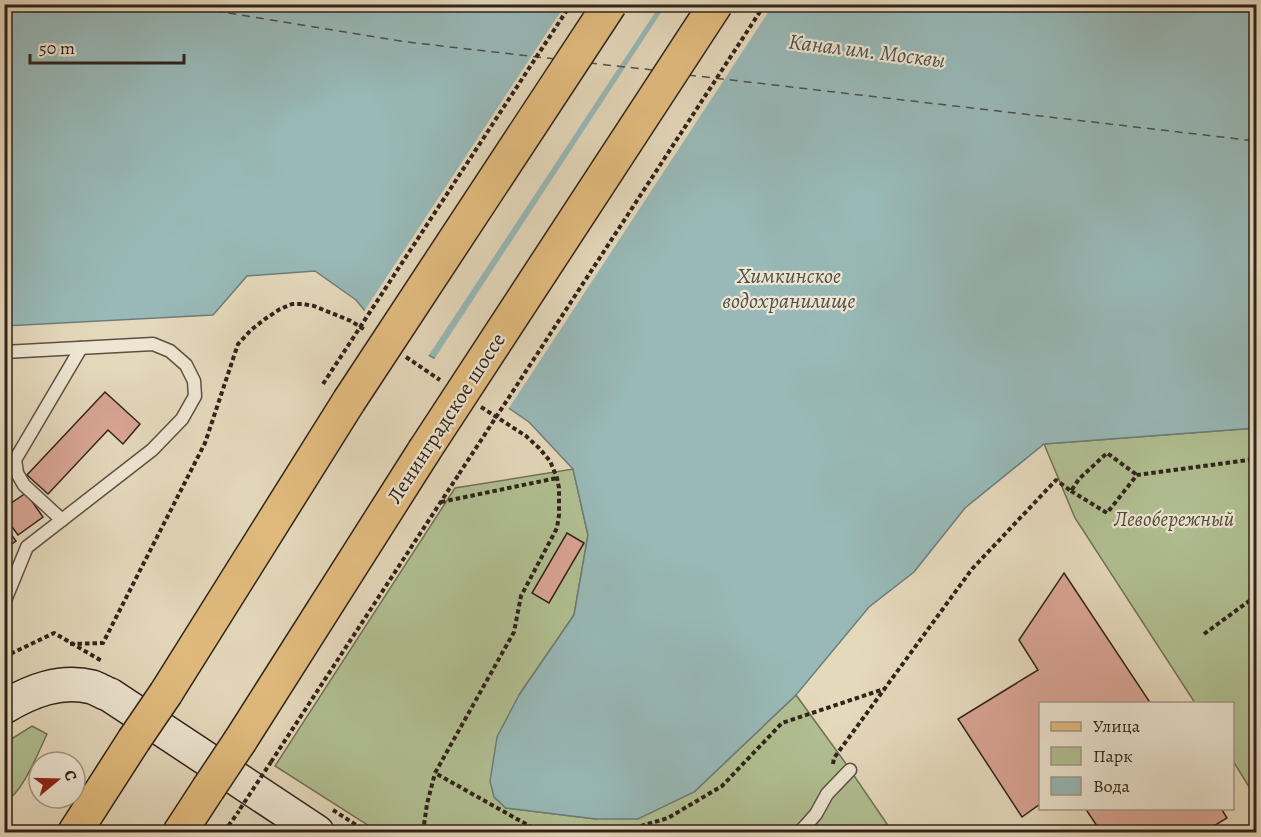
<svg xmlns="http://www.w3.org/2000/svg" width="1261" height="837" viewBox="0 0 1261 837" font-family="Alegreya,serif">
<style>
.green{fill:#b1c093;stroke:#707257;stroke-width:1.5}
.water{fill:#98b9b8;stroke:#6e7d79;stroke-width:1.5}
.pier{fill:#e5d9bc}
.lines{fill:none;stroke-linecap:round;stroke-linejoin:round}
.ferry{stroke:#4f504a;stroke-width:1.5;stroke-dasharray:8 6;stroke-linecap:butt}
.building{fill:#daa595;stroke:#30231b;stroke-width:1.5}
.lane-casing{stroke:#5d5043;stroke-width:15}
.secondary-casing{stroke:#30231b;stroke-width:36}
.primary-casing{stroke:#30231b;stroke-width:36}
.path{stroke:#30231b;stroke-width:4;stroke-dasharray:4.5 3;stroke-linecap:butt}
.lane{stroke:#eee6d3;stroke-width:12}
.secondary{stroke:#eee6d3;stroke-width:33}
.primary{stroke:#e2bc7e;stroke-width:33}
.primary-bridge-casing{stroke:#30231b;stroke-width:36;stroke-linecap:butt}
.path-bridge{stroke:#30231b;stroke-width:4;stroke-dasharray:4.5 3;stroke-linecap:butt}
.primary-bridge{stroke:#e2bc7e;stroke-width:33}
.labels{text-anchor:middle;stroke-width:4.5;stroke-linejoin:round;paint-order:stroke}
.street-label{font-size:21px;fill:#30231b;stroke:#eee6d3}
.park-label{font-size:21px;font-style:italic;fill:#504a39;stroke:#eee6d3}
.water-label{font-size:22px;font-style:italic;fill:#4f504a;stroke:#eee6d3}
</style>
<rect width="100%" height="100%" fill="#e5d9bc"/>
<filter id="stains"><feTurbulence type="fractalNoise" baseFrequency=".00333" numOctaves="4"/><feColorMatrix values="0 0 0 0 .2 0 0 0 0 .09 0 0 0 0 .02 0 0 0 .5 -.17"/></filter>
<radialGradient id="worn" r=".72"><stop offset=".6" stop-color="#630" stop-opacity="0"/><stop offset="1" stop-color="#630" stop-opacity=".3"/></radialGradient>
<g class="green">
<polygon points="1256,428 1256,798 1233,761 1232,704 1195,703 1075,518 1044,444"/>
<polygon points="573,469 588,535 574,615 519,695 494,797 506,808 596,819 694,792 796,695 844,761 887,824 878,832 377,832 371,827 275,766 455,488"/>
<path d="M32 726 47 734C38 753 23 792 5 802V743Z"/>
</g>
<polygon class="water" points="5,5 1256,5 1256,428 1044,444 965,508 914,572 869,607 796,695 694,792 638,819 596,819 506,808 494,797 490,781 497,737 519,695 574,615 588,535 573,469 529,422 443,363 379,328 356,300 315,271 247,276 213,315 5,326"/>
<g class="pier">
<polygon points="565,5 660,5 427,358 377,331 363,313"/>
<polygon points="666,5 773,5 507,411 433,361"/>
</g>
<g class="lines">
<g class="ferry">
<polyline points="173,4 407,42 555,59"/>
<polyline points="589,63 653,70"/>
<polyline points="688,75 1256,141"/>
</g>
</g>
<g class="building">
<polygon points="105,392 140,424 123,444 108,430 48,494 27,475"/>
<polygon points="26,493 43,517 18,535 4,516 4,508"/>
<polygon points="4,525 16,541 4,549"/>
<polygon points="567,533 584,543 549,603 532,593"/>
<polygon points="1064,573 1151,704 1040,704 1040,804 1022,817 958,719 1038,670 1019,640"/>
<polygon points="1085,808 1221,808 1227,818 1204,832 1101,832"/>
</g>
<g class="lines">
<g class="lane-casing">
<g id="lane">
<polyline points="4,352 153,344 170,351 186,365 194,381 195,396 182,419 152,450 27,547 4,603"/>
<polyline points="62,520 24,485 17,473 15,460 81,348"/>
<polyline points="800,832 816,814 827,794 850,770"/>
</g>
</g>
<g class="secondary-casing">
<path id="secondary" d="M4 707C31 691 61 679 92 687 98 689 104 693 110 695L317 832"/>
</g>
<g class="primary-casing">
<g id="primary">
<polyline points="166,693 349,401"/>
<polyline points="240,741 424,451"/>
<polyline points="75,832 134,740"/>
<polyline points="180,832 208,789"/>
</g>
</g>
<g class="path">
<polyline points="406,357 440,380"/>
<polyline points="481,407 526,436 539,448 550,461 557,478 559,488 559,515 557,528 521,596 514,632 435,773 533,828 634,828 668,818 722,786 782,723 884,689"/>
<polyline points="1071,491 1107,513 1137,475 1256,459"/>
<polyline points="441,502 557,478"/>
<polyline points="1204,634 1256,596"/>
<polyline points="70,644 103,643 205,443 238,344 251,330 265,319 280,309 292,304 303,304 314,306 351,321 365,330"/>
<polyline points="4,657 54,633 102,661"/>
<polyline points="271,762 459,474"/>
<polyline points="833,764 834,758 972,569 1056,480 1071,491 1079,479 1107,453 1137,475"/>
<polyline points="333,810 367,832"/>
<polyline points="224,832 239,811"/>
<polyline points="423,832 427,804 435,773"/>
</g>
<use href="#lane" class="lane"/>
<use href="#secondary" class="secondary"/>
<use href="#primary" class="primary"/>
<g class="primary-bridge-casing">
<g id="primary-bridge">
<polyline points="349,401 610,4"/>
<polyline points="424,451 716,4"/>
<polyline points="134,740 166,693"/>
<polyline points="208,789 240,741"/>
</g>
</g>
<g class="path-bridge">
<polyline points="323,384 571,4"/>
<polyline points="459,474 765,4"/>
<polyline points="240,809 271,762"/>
</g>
<use href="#primary-bridge" class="primary-bridge"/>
</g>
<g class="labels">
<g class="street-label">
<text transform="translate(446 418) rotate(-57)" y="7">Ленинградское шоссе</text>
</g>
<g class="park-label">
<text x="1174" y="526">Левобережный</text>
</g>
<g class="water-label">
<text transform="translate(867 50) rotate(7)" y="8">Канал им. Москвы</text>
<text x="789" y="283">Химкинское<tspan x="789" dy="25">водохранилище</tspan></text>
</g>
</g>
<rect width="1261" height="837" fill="none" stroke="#e5d9bc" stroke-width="24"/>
<rect x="6" y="6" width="1249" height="825" fill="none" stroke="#30231b" stroke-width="3"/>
<rect x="12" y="12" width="1237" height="813" fill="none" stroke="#30231b" stroke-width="1.5"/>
<rect x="1039" y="702" width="195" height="108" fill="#eee6d3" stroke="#a29889" stroke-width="1.5"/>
<rect x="1051" y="722" width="30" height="9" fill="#e2bc7e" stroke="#a29889" stroke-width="1.5"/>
<text x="1093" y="732" font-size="18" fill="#30231b">Улица</text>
<rect x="1051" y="747" width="30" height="18" fill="#b1c093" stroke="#a29889" stroke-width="1.5"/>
<text x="1093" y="762" font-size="18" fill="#30231b">Парк</text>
<rect x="1051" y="777" width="30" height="18" fill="#98b9b8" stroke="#a29889" stroke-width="1.5"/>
<text x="1093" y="792" font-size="18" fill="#30231b">Вода</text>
<g transform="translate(57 780) rotate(71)"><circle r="28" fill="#eee6d3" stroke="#a29889" stroke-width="1.5"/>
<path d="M0-4.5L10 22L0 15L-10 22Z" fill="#8f2418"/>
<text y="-9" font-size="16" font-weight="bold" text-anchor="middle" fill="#30231b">С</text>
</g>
<path d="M30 54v9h154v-9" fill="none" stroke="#30231b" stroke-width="3"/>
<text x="39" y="54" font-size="18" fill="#30231b" stroke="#eee6d3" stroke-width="4.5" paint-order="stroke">50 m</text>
<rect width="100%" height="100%" filter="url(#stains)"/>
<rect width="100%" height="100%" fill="url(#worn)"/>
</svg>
